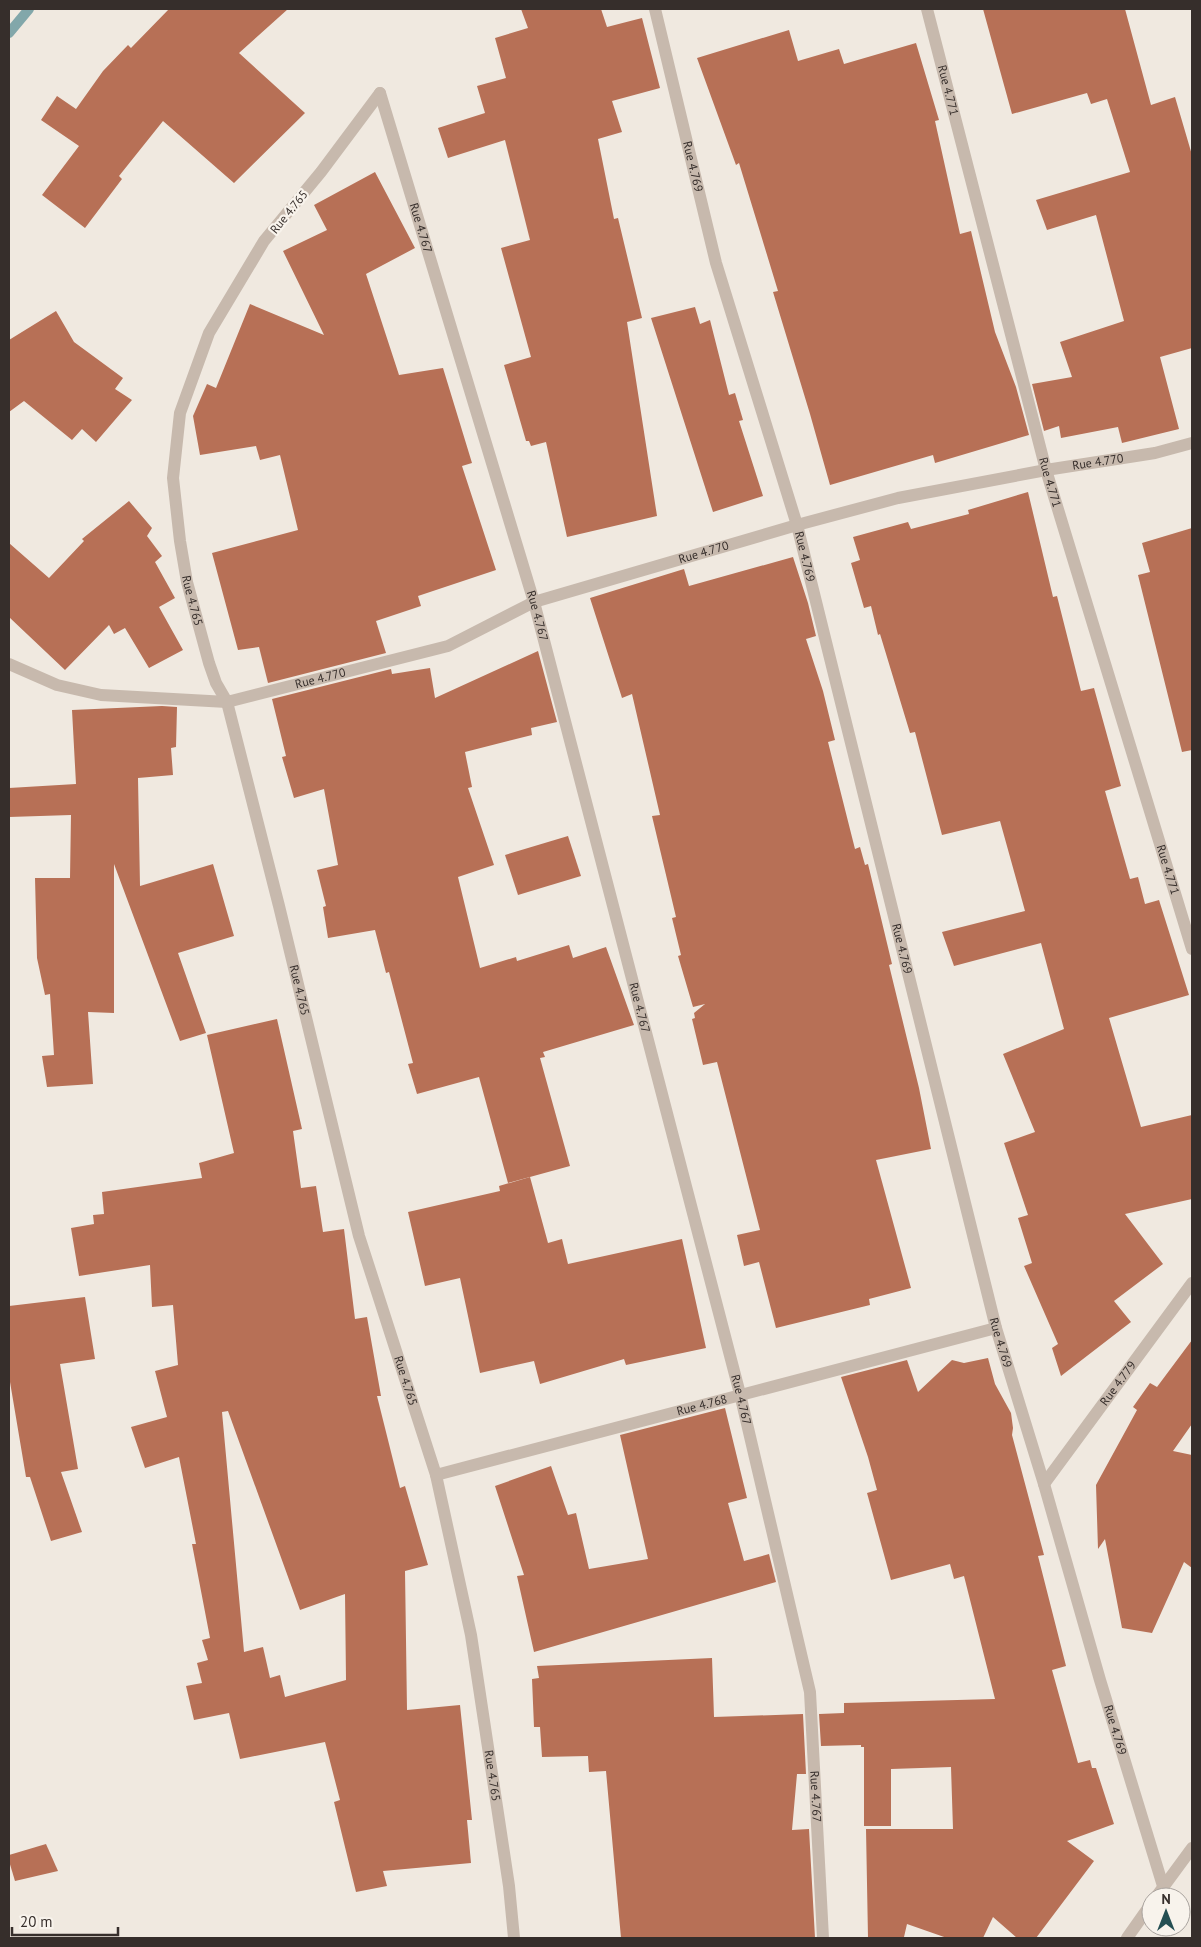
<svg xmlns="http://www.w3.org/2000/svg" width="1201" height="1947" viewBox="0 0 1201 1947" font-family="'PT Sans',sans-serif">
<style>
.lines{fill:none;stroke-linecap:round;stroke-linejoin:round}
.stream{stroke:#82a7aa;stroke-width:10}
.building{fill:#b77056;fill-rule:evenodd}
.minor{stroke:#c7b9ad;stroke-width:12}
.labels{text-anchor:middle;stroke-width:4.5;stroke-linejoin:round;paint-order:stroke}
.street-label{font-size:12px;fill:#362e2b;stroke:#f8f3ec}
</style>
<rect width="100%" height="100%" fill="#f0e9e0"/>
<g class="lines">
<polyline class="stream" points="9,33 29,9"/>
</g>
<g class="building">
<polygon points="169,9 288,9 239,53 305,113 234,183 163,121 119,176 122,179 85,228 42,195 79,146 41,120 57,96 76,109 103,71 128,45 131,48"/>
<polygon points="521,9 601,9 607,27 642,18 660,88 612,101 622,132 598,139 614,219 618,218 642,318 627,322 657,516 567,537 546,442 531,446 529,441 526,441 504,365 531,357 501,248 530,240 505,140 448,158 438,128 485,113 477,86 506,78 495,38 528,28"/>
<polygon points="983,9 1125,9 1151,105 1175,97 1192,155 1192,348 1160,357 1179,429 1122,443 1118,427 1061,438 1059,426 1044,431 1032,384 1072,377 1060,342 1124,321 1096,215 1047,230 1036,200 1130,172 1107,99 1091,104 1087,93 1012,114"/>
<polygon points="789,30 798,61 839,49 844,64 916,43 939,120 935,121 960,234 971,231 995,332 1016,387 1029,435 935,463 933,455 830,485 810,414 773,292 778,291 739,163 736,165 697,58"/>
<polygon points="375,172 415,248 366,274 399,375 443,368 472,463 462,466 496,570 418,596 421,606 376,621 386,653 268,683 259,647 238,650 212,553 298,530 280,455 260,460 256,446 200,455 193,416 207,384 216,388 250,304 324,335 283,251 327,230 314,205"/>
<polygon points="695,307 700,324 710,320 729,395 735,393 743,420 739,421 763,496 713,512 651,318"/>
<polygon points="56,311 74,342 123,378 115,389 132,400 96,442 82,429 72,440 24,401 9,412 9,340"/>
<polygon points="1028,492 1053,597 1057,596 1081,691 1094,688 1121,786 1105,791 1130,879 1138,877 1145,904 1159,900 1189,995 1109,1018 1141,1127 1192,1115 1192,1199 1125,1214 1163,1264 1114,1301 1131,1322 1061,1376 1052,1348 1058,1344 1024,1266 1032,1263 1018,1218 1028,1215 1004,1143 1035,1132 1003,1054 1064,1029 1041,943 954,966 942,932 1025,911 1000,821 942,835 915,732 910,733 880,634 878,635 871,606 864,608 851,563 860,560 853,537 908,522 911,529 969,514 968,510"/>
<polygon points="129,501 152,528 147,536 162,556 155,562 175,598 159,607 183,650 149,668 125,628 114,634 109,625 65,670 9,617 9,543 49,578 84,541 82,539"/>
<polygon points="1192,528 1192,750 1182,752 1138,575 1150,572 1142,543"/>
<polygon points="793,557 808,603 816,636 806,639 823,691 835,740 828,742 855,849 860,847 865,865 868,864 892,964 889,965 919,1088 931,1149 876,1160 911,1288 869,1299 870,1305 776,1328 759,1262 744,1266 737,1235 760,1230 717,1062 703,1065 692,1019 695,1018 694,1013 705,1004 693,1007 678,956 681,955 672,918 676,917 652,816 660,815 632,694 622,698 590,598 684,569 689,586"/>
<polygon points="538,651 557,722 531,728 532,735 465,752 472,787 468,788 494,865 458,877 480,968 516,957 517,961 569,945 573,958 606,947 634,1025 543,1052 545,1057 540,1058 570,1166 508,1183 479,1077 417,1094 408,1064 413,1063 389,972 386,973 375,930 328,938 323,907 326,906 317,870 338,865 324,789 294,798 282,757 286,756 272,699 391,669 392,674 430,668 435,698"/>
<polygon points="162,706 177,707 176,747 171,748 173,775 138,778 140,886 213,864 234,936 178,953 206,1033 180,1041 114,864 114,1013 88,1012 93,1084 47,1087 42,1056 54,1055 50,994 45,995 37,958 35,878 70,878 71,815 9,817 9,788 76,784 72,710"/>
<polygon points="568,836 581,876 518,895 505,855"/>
<path d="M277 1019 302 1129 293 1131 301 1188 316 1186 323 1232 344 1229 355 1319 367 1317 381 1396H377L400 1488 405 1486 428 1565 405 1571 407 1710 460 1705 472 1820H467L471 1863 383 1871 387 1886 356 1892 334 1802 340 1800 325 1742 240 1759 229 1713 194 1720 186 1686 202 1683 197 1663 208 1660 202 1640 210 1638 192 1544H196L179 1457 145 1468 131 1427 167 1417 155 1371 178 1365 173 1305 152 1307 150 1265 79 1276 71 1228 94 1224 93 1215 104 1214 102 1192 202 1178 199 1163 234 1153 207 1035ZM228 1411 300 1610 345 1594 346 1680 285 1697 280 1675 270 1678 263 1647 244 1652 222 1412Z"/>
<polygon points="530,1177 548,1243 562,1239 568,1264 682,1239 706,1348 626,1365 624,1359 540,1384 534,1361 480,1373 460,1278 425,1286 408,1212 500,1191 499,1186"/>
<polygon points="85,1297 95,1359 60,1364 78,1469 61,1472 82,1532 51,1541 30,1477 26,1477 9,1376 9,1306"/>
<polygon points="1192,1340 1192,1424 1173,1451 1192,1455 1192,1568 1184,1562 1152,1633 1122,1628 1105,1539 1098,1549 1096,1485 1137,1410 1133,1407 1150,1383 1157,1387"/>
<polygon points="988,1358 995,1384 1011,1413 1013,1428 1012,1435 1044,1555 1038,1556 1066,1666 1052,1670 1078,1763 1090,1760 1092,1768 1096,1768 1114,1824 1067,1841 1094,1861 1036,1938 1017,1938 993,1917 983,1938 947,1938 907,1924 904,1937 868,1938 866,1829 953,1829 951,1767 891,1769 891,1826 864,1826 864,1747 861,1747 861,1745 821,1746 819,1714 844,1713 844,1703 995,1699 964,1576 954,1579 950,1564 891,1580 867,1493 877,1490 868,1457 841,1377 907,1360 918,1392 952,1360 964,1363"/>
<polygon points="725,1408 747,1498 728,1503 744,1561 769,1554 776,1582 534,1652 517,1576 524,1575 495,1486 551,1466 568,1515 576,1513 589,1569 648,1559 620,1435"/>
<polygon points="712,1658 714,1717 803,1714 806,1774 797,1774 792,1830 809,1829 815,1938 621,1938 606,1771 589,1772 588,1756 542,1757 540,1727 534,1727 532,1679 539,1678 537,1666"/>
<polygon points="46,1844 58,1871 15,1881 9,1861 9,1855"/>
</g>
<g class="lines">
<g class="minor">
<path id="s1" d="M655 9 716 263 797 525 996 1328 1044 1484 1100 1680 1163 1886"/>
<path id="s2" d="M927 9 1046 470 1192 949"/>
<path id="s3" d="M380 93 321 172 264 241 209 333 180 413 173 478 180 541 187 582 209 663 216 683 227 702 279 906 359 1236 436 1475 471 1635 509 1886 514 1938"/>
<path id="s4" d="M380 93 534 602 740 1394 810 1692 823 1938"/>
<path id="s5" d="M9 664 57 685 101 695 227 702 448 646 534 602 797 525 898 498 1046 470 1155 453 1192 443"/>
<path id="s6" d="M436 1475 996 1328"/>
<path id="s7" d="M1044 1484 1192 1283"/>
<polyline points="1156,1897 1192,1848"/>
<polyline points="1127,1938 1151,1904"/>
</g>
</g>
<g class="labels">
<g class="street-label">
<text dy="4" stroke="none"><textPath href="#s2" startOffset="84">Rue 4.771</textPath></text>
<text dy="4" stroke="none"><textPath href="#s1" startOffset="162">Rue 4.769</textPath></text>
<text transform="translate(289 212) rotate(-51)" y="4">Rue 4.765</text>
<text dy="4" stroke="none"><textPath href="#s4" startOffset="141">Rue 4.767</textPath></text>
<text dy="4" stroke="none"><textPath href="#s5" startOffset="1130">Rue 4.770</textPath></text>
<text dy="4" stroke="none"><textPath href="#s2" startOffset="489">Rue 4.771</textPath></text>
<text dy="4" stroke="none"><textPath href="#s5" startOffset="725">Rue 4.770</textPath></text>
<text dy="4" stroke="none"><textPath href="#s1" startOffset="568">Rue 4.769</textPath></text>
<text dy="4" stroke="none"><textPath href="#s3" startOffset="570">Rue 4.765</textPath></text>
<text dy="4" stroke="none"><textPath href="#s4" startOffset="546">Rue 4.767</textPath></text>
<text dy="4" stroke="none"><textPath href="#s5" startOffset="320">Rue 4.770</textPath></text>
<text dy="4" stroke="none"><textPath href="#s2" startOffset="894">Rue 4.771</textPath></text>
<text dy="4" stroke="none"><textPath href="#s1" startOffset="972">Rue 4.769</textPath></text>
<text dy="4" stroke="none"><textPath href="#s3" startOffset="975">Rue 4.765</textPath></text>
<text dy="4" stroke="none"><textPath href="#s4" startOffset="951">Rue 4.767</textPath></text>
<text dy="4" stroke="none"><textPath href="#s1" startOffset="1378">Rue 4.769</textPath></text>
<text dy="4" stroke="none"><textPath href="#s3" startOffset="1380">Rue 4.765</textPath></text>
<text dy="4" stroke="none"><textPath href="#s7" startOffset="125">Rue 4.779</textPath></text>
<text dy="4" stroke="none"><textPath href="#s4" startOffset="1356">Rue 4.767</textPath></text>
<text dy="4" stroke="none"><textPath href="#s6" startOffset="275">Rue 4.768</textPath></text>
<text dy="4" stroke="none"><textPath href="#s1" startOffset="1782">Rue 4.769</textPath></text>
<text dy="4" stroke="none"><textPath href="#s3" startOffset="1785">Rue 4.765</textPath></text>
<text dy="4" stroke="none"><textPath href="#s4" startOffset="1761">Rue 4.767</textPath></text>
</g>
</g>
<rect width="1201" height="1947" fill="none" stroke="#362e2b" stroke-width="20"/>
<g transform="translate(1166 1912)"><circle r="24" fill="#f8f3ec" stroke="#aaa49f"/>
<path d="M0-4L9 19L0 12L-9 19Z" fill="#254f53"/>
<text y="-8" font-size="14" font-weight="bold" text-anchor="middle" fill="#362e2b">N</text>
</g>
<path d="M12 1927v8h106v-8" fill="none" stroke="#362e2b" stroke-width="2.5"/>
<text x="20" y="1927" font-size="15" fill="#362e2b" stroke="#f8f3ec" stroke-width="4" paint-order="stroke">20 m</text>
</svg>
